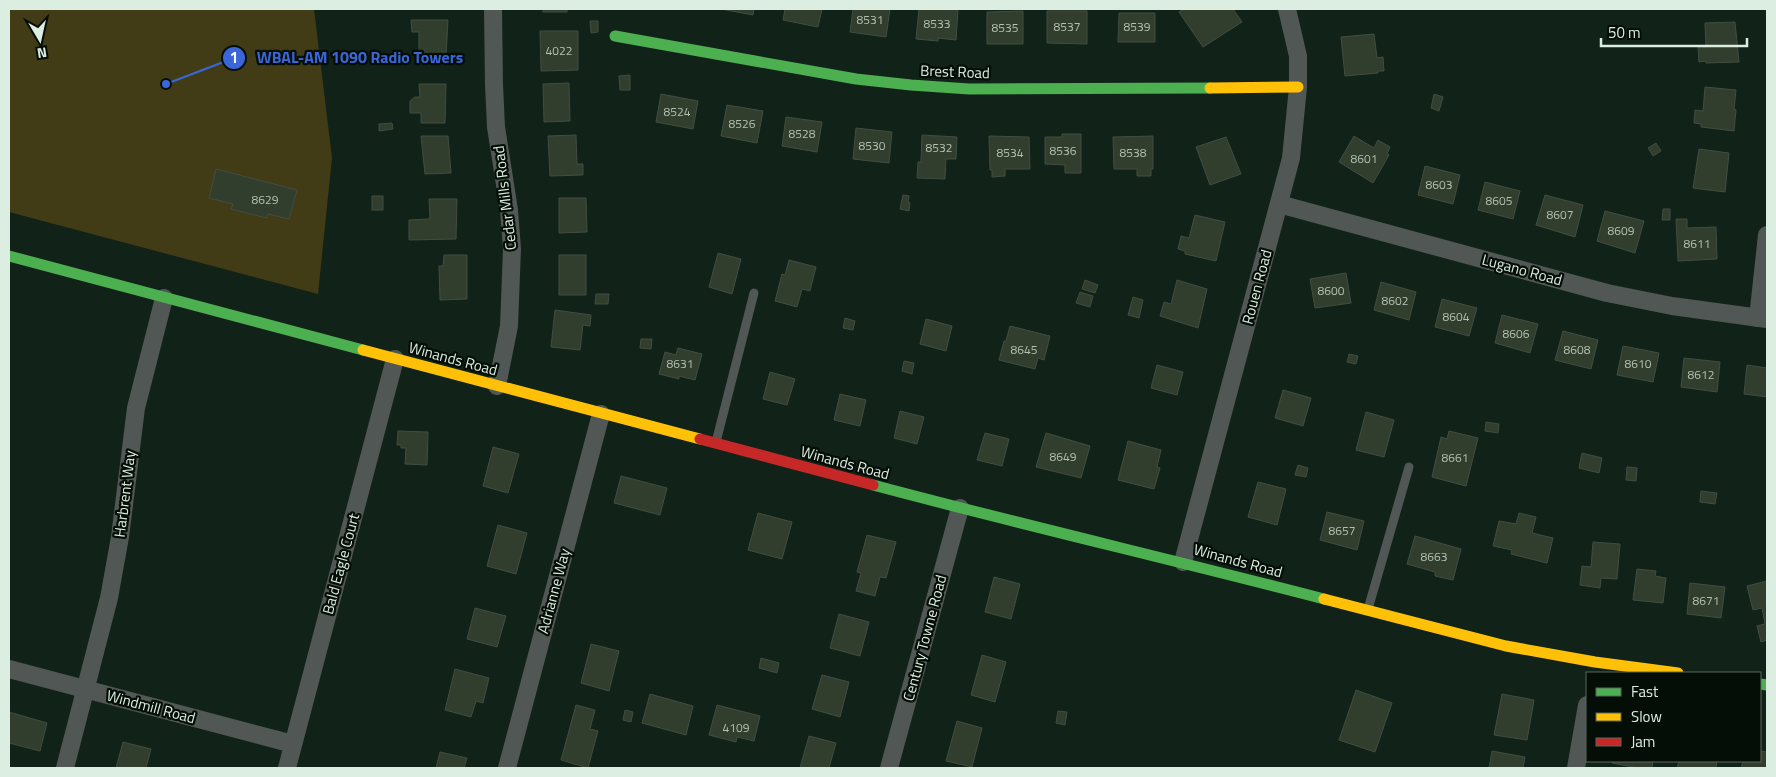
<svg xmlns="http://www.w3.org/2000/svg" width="1776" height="777" viewBox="0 0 1776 777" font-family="'Titillium Web',sans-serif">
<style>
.green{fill:#413c16}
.building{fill:#323e2d;stroke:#424d42}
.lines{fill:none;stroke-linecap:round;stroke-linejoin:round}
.lane{stroke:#505754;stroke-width:9}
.street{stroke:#505754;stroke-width:18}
.fast{stroke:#4caf50;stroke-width:11}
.slow{stroke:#ffc107;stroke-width:11}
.jam{stroke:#c62828;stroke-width:11}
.labels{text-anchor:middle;stroke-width:4.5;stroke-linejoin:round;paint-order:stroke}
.number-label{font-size:12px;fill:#b2c1b4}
.street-label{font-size:15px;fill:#dcede1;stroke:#040e07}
.leader{fill:none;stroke:#3a66d9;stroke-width:2}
.callout-dot{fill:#3a66d9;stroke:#040e07;stroke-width:2}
.mark-label{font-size:15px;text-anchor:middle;font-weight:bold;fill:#fff}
.callout-label{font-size:16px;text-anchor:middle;font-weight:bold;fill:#3a66d9;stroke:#040e07;stroke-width:4.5;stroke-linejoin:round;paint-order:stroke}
</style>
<rect width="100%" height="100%" fill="#112218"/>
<polygon class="green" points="9,9 314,9 332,158 318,294 9,212"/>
<g class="building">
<rect x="543" y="9" width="24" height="3"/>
<polygon points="721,9 754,9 753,15"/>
<polygon points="785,9 822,9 818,27 783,20"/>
<polygon points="853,9 890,9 886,37 850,32"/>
<polygon points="919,9 958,9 956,40 938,38 938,41 916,39"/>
<polygon points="1184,9 1233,9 1242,22 1203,47 1179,12"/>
<polygon points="1023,11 1023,44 987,44 987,12"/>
<polygon points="1047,11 1087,11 1087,44 1047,43"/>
<polygon points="1119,13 1155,13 1155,42 1118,42"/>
<polygon points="411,20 448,20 446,56 419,56 419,32 412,32"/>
<polygon points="590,21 598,21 598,32 591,33"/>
<polygon points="1735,22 1739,62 1706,63 1706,61 1699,62 1698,47 1706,47 1705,23"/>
<polygon points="540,31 578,31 578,70 541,71"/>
<polygon points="1374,34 1377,58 1383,57 1384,71 1378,71 1378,73 1345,76 1341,37"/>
<polygon points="630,75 630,90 620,90 619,76"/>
<polygon points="569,83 570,121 544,122 543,84"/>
<polygon points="419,84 446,84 445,123 421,123 421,113 410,113 410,101 415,97 420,97"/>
<polygon points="1705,87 1736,90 1734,109 1736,110 1734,131 1701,127 1701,124 1694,123 1695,110 1703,111"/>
<polygon points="661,94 698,101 693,129 656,122"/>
<polygon points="1434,94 1443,97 1439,111 1431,108"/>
<polygon points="727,105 763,111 757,143 721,136"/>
<polygon points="786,117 822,122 817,152 782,146"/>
<polygon points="392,123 393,129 379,131 379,124"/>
<polygon points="856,128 892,132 889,163 853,159"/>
<polygon points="1062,134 1081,134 1081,173 1065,173 1065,165 1045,164 1045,137 1062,137"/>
<polygon points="576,135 577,164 583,164 583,175 550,176 548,136"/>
<polygon points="922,135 957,137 956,159 946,159 945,179 917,178 918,162 921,162"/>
<polygon points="421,136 448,136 451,173 425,174"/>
<polygon points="989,136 1029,137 1030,169 1005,169 1005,176 992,177 992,170 990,170"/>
<polygon points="1153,136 1153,169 1151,169 1151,176 1137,176 1137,169 1114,169 1113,137"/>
<polygon points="1354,136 1374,148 1378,140 1390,147 1387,154 1389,155 1373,183 1339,162"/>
<polygon points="1226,137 1241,174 1210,185 1196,147"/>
<polygon points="1656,143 1661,151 1653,156 1648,148"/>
<polygon points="1699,149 1729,153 1725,192 1693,188"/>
<polygon points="1425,166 1460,175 1453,204 1418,195"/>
<polygon points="216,169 297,190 289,219 268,214 266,218 231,209 233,204 209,198"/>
<polygon points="1485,182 1520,191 1513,219 1478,210"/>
<polygon points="903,195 909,196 908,202 910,203 909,211 900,209"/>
<polygon points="1545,195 1583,205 1575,237 1536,225"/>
<rect x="372" y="196" width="11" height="14"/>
<polygon points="559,198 586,198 587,232 559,233"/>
<polygon points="429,199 457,199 456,239 409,240 409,220 430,219"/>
<polygon points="1663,209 1670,209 1670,220 1662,220"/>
<polygon points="1605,211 1644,221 1635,253 1597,241"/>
<polygon points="1195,215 1225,222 1216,261 1185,254 1185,251 1178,249 1181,236 1189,238"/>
<polygon points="1676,219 1687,219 1687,228 1716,227 1717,259 1678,261"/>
<polygon points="718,253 741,259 732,294 709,287"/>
<polygon points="444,255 467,255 467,299 440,300 439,266 443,266"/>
<rect x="559" y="255" width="27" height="40"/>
<polygon points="789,260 816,267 810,291 802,289 797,307 775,301 782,274 785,275"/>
<polygon points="1346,273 1351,303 1315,308 1310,279"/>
<polygon points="1085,280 1098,285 1095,293 1082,289"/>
<polygon points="1177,280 1207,289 1198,328 1160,316 1164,302 1171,304"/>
<polygon points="1381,282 1416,292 1409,320 1374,310"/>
<polygon points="1080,292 1093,296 1090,307 1076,303"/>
<polygon points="596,294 609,294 608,304 595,304"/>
<polygon points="1133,297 1143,300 1139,318 1128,315"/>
<polygon points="1442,299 1477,308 1469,336 1435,327"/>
<polygon points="555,310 591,315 590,326 583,325 580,350 551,347"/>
<polygon points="1502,315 1538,324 1530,353 1495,343"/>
<polygon points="845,318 855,321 853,330 843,328"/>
<polygon points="926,319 952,326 946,351 920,344"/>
<polygon points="1010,326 1050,336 1044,360 1038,358 1035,369 999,360 1004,341 1006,341"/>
<polygon points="1563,331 1598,340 1591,369 1555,360"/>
<polygon points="641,339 652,339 651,349 640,348"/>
<polygon points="1623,346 1659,353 1653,382 1617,375"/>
<polygon points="678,348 702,354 695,380 679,376 679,379 659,374 665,352 676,355"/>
<polygon points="1349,354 1358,356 1356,364 1347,362"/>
<polygon points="1684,358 1720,362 1717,392 1681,387"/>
<polygon points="904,361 914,363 912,374 902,371"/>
<polygon points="1157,365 1183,372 1177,395 1151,388"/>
<polygon points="1747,365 1767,368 1767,397 1744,394"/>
<polygon points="770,372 795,379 787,405 763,399"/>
<polygon points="1283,390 1311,398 1303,426 1275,418"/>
<polygon points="840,394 866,400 860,426 834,420"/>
<polygon points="900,411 924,417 917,444 894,438"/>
<polygon points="1366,412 1394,420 1384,457 1356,450"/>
<polygon points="1486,422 1499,424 1498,433 1485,431"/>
<polygon points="398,431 428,432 427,465 405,464 406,448 401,448 401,445 397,445"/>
<polygon points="1449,431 1478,438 1466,486 1432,477 1441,437 1447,439"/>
<polygon points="985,433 1009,439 1002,466 977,460"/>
<polygon points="1046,433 1090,446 1081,478 1036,467"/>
<polygon points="1128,441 1161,450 1157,467 1160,468 1154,489 1118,480"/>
<polygon points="493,447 519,454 508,493 483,486"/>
<polygon points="1582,453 1602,458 1599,473 1579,468"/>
<polygon points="1298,465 1308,468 1306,477 1295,475"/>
<polygon points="1627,467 1637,468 1636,481 1626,480"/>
<polygon points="621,476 667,488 660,515 614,503"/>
<polygon points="1258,482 1286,489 1277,525 1248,517"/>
<polygon points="1701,491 1717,493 1715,504 1700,502"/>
<polygon points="1327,512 1364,521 1357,550 1320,540"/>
<polygon points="758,513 792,522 782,559 748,550"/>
<polygon points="1519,513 1536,517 1532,533 1553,538 1547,563 1511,554 1512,550 1493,546 1499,521 1516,524"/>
<polygon points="498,525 527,533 516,574 487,566"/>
<polygon points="867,535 896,542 886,578 880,577 875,596 856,591 861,573 857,572"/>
<polygon points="1415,536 1461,549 1453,580 1435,576 1435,572 1407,564"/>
<polygon points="1593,542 1620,544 1617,579 1601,578 1600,588 1580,585 1582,566 1591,567"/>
<polygon points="1637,569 1656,571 1655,576 1666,578 1663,603 1633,600"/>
<polygon points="994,577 1020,584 1011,619 985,612"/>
<polygon points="1767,581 1767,640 1761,642 1757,626 1765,624 1762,608 1753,610 1747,586"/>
<polygon points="1690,583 1725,587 1721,618 1687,614"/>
<polygon points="475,608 506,616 497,647 467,639"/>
<polygon points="839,614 869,622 860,656 830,648"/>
<polygon points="591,644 619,651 609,691 581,683"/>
<polygon points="982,655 1006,662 995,702 971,695"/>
<polygon points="761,658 779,663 777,673 759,668"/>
<polygon points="455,669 489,678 483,703 476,701 471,717 445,710"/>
<polygon points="822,675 849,682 840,717 812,709"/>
<polygon points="1356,690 1392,703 1375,752 1339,740"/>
<polygon points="650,694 693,706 686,735 642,723"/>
<polygon points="1502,694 1534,700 1527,740 1494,735"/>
<polygon points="576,705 595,710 590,729 598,731 588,768 561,760"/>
<polygon points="717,705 760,716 754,741 737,737 736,742 709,735"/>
<polygon points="625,710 633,712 631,722 623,720"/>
<polygon points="1058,711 1067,712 1065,725 1056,723"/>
<polygon points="9,712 47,723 40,751 9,743"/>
<polygon points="957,721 982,728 972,767 946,761"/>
<polygon points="809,736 836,743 829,768 800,768"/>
<polygon points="123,742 151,749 146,768 116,768"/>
<polygon points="1492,751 1525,757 1523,768 1489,768"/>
<polygon points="1760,751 1767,752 1767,768 1741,768 1743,761 1760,761"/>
<polygon points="440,752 467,758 464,768 436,768"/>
<polygon points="1612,761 1653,761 1652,768 1638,768 1612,763"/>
<polygon points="1679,761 1717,761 1716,768 1677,768"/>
</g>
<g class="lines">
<g class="lane">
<polyline points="716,442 754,293"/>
<polyline points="1368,609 1409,467"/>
</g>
<g class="street">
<polyline points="493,9 494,85 496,127 509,210 512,249 509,326 497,386"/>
<polyline points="1279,204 1607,293 1672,306 1767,319"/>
<polyline points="1758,318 1767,235"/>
<polyline points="1183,562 1291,158 1298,87 1298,56 1287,9"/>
<polyline points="9,669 293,744"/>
<polyline points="65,768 109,598 120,537 136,408 164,298"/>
<polyline points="287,768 395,359"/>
<polyline points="507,768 601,414"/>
<polyline points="889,768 960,508"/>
<polyline points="1576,768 1587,705"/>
</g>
<g class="fast">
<polyline points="615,36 856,79 911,85 969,89 1210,88"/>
<polyline points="9,256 363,350"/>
<path d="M873 485C1023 525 1174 560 1324 599"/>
<polyline points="1760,684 1767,685"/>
</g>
<g class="slow">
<polyline points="1210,88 1298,87"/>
<polyline points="363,350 700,439"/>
<polyline points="1324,599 1506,646 1595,662 1678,673"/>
</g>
<polyline class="jam" points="700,439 873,485"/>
</g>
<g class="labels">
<g class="number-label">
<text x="870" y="24">8531</text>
<text x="937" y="28">8533</text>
<text x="1067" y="31">8537</text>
<text x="1137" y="31">8539</text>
<text x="1005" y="32">8535</text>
<text x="559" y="55">4022</text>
<text x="677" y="116">8524</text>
<text x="742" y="128">8526</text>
<text x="802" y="138">8528</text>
<text x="872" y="150">8530</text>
<text x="939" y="152">8532</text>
<text x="1063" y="155">8536</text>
<text x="1010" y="157">8534</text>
<text x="1133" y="157">8538</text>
<text x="1364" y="163">8601</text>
<text x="1439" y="189">8603</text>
<text x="265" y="204">8629</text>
<text x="1499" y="205">8605</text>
<text x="1560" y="219">8607</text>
<text x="1621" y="235">8609</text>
<text x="1697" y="248">8611</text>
<text x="1331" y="295">8600</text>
<text x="1395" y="305">8602</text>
<text x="1456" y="321">8604</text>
<text x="1516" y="338">8606</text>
<text x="1024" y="354">8645</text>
<text x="1577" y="354">8608</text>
<text x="680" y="368">8631</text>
<text x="1638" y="368">8610</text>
<text x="1701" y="379">8612</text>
<text x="1063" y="461">8649</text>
<text x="1455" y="462">8661</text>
<text x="1342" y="535">8657</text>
<text x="1434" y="561">8663</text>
<text x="1706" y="605">8671</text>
<text x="736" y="732">4109</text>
</g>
<g class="street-label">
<text transform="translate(955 72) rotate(2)" y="5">Brest Road</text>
<text transform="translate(505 198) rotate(-97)" y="5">Cedar Mills Road</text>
<text transform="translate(1522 270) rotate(15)" y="5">Lugano Road</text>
<text transform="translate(1257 287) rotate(-75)" y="5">Rouen Road</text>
<text transform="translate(453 359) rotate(15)" y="5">Winands Road</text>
<text transform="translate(845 463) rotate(15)" y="5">Winands Road</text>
<text transform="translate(125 494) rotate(-83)" y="5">Harbrent Way</text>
<text transform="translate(1238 561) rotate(15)" y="5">Winands Road</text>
<text transform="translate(341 564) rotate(-75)" y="5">Bald Eagle Court</text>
<text transform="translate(554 591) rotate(-75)" y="5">Adrianne Way</text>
<text transform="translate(925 638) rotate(-75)" y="5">Century Towne Road</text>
<text transform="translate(151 707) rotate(15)" y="5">Windmill Road</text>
</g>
</g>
<path class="leader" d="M166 84L234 58"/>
<g class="callout-dot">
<circle cx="166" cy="84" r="5"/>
<circle cx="234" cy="58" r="12"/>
</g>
<g class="mark-label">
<text x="234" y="63">1</text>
</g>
<g class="callout-label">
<text x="360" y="63">WBAL-AM 1090 Radio Towers</text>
</g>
<rect width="1776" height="777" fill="none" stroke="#dcede1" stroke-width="20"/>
<rect x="1586" y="672" width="175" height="90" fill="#040e07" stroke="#5a675e"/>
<rect x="1596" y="688" width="25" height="8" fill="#4caf50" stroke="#5a675e"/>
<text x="1631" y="697" font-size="15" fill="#dcede1">Fast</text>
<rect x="1596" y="713" width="25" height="8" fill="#ffc107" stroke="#5a675e"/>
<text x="1631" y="722" font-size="15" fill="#dcede1">Slow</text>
<rect x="1596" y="738" width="25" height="8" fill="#c62828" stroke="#5a675e"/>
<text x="1631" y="747" font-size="15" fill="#dcede1">Jam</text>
<g transform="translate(40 40) rotate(171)" stroke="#040e07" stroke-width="4" paint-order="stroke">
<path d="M0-4L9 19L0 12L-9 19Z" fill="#dcede1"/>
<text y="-8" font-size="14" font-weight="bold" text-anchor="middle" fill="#dcede1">N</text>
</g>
<path d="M1601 38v8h146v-8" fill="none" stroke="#dcede1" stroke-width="2.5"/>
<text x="1608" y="38" font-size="15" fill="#dcede1" stroke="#040e07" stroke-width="4" paint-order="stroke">50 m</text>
</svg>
